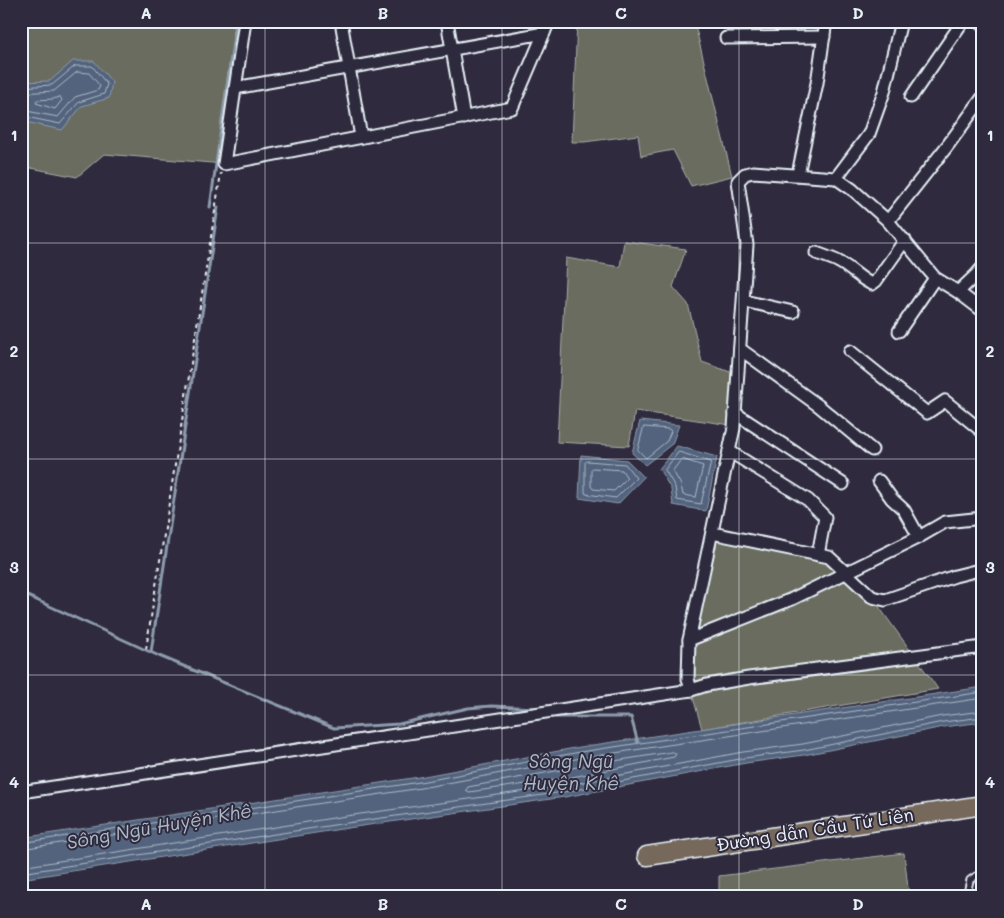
<svg xmlns="http://www.w3.org/2000/svg" width="1004" height="918" viewBox="0 0 1004 918" font-family="Mali,sans-serif">
<style>
.green{fill:#6a6c5e;stroke:#a9aeab}
.water{fill:#52647d;stroke:#8e9cae}
.lines{fill:none;stroke-linecap:round;stroke-linejoin:round}
.shore{stroke:#acb9c7;stroke-width:1}
.stream{stroke:#8e9cae;stroke-width:3}
.service-casing{stroke:#e8f1f8;stroke-width:9}
.minor-casing{stroke:#e8f1f8;stroke-width:15}
.primary-casing{stroke:#e8f1f8;stroke-width:21}
.path{stroke:#e8f1f8;stroke-width:2;stroke-dasharray:4 4;stroke-linecap:butt}
.service{stroke:#2f2a3d;stroke-width:5.5}
.minor{stroke:#2f2a3d;stroke-width:11}
.primary{stroke:#76695c;stroke-width:18}
.grid{fill:none;stroke:#e8f1f8;stroke-width:1;stroke-opacity:0.55}
.labels{text-anchor:middle;stroke-width:4;stroke-linejoin:round;paint-order:stroke}
.street-label{font-size:18px;fill:#e8f1f8;stroke:#2f2a3d}
.water-label{font-size:19px;font-style:italic;fill:#acb9c7;stroke:#2f2a3d}
.neatline{fill:none;stroke:#e8f1f8;stroke-width:2}
.grid-label{font-size:16px;text-anchor:middle;font-weight:bold;fill:#e8f1f8}
</style>
<rect width="100%" height="100%" fill="#2f2a3d"/>
<filter id="ink" filterUnits="userSpaceOnUse"><feTurbulence type="fractalNoise" baseFrequency=".02" numOctaves="2"/><feDisplacementMap in="SourceGraphic" scale="10" xChannelSelector="R" yChannelSelector="G"/><feConvolveMatrix kernelMatrix="1 2 1 2 8 2 1 2 1" color-interpolation-filters="sRGB"/></filter>
<g filter="url(#ink)">
<g class="green">
<polygon points="21,21 245,21 224,164 104,154 77,177 21,166"/>
<polygon points="577,21 694,21 732,176 691,186 673,150 641,156 638,135 584,142 572,142"/>
<polygon points="624,241 686,249 673,287 688,304 702,362 736,374 731,425 635,411 629,446 557,442 566,258 620,267"/>
<polygon points="712,533 818,555 872,597 938,689 702,729 691,690 689,640"/>
<polygon points="904,853 909,897 719,897 719,876"/>
</g>
<g class="water">
<polygon points="73,61 94,61 112,82 109,98 82,106 62,130 21,121 21,82 50,81"/>
<polygon points="640,421 679,425 672,444 645,465 632,453"/>
<polygon points="677,446 717,457 706,511 673,505 671,489 659,469"/>
<polygon points="581,455 627,460 644,477 618,504 579,498"/>
<polygon points="983,687 983,722 944,727 804,755 746,763 565,797 348,828 21,879 21,838 419,777 580,747"/>
</g>
<g class="lines">
<g class="shore">
<polyline points="21,87 52,85 75,66 92,66 107,84 104,94 79,102 60,124 21,116"/>
<polyline points="21,93 54,91 77,72 89,73 100,86 98,90 75,97 58,117 21,110"/>
<polygon points="60,97 62,100 55,109 36,103 37,100 53,99"/>
<polygon points="644,427 669,429 671,431 667,441 646,458 638,450"/>
<polygon points="679,452 711,462 701,504 677,500 675,487 665,470"/>
<polygon points="682,459 703,466 696,497 683,495 681,485 673,471"/>
<polygon points="587,461 625,464 636,478 616,498 586,494 585,492 585,463"/>
<polygon points="593,468 622,470 627,478 614,491 593,489 591,486 591,470"/>
<polygon points="673,752 676,754 674,757 562,779 469,792 466,790 468,787 583,766"/>
<polyline points="21,843 420,782 580,752 983,692"/>
<polyline points="21,849 421,788 581,758 983,698"/>
<polyline points="21,867 346,816 563,786 743,752 803,744 942,716 983,711"/>
<polyline points="21,873 347,823 564,792 745,758 804,750 943,722 983,717"/>
</g>
<g class="stream">
<polyline points="210,207 236,21"/>
<polyline points="21,593 159,656 334,728 399,724 468,708 491,706 537,708"/>
<polyline points="151,652 218,207"/>
<polyline points="556,717 631,717 638,743"/>
</g>
<g class="service-casing">
<polyline id="service" points="969,897 968,889 970,880 976,876 983,875"/>
</g>
<g class="minor-casing">
<g id="minor">
<polyline points="245,21 224,164 512,108 549,21"/>
<polyline points="341,21 361,137"/>
<polyline points="447,21 464,118"/>
<polyline points="978,21 983,25"/>
<polyline points="726,38 824,37"/>
<polyline points="235,88 544,33"/>
<polyline points="911,97 963,21"/>
<polyline points="798,174 817,83 826,21"/>
<polyline points="836,178 869,134 884,92 901,21"/>
<polyline points="888,221 948,145 983,97"/>
<path d="M816 253C824 256 832 258 839 262 848 266 864 282 872 284L876 281 905 240"/>
<polyline points="958,292 976,275 983,267"/>
<polyline points="744,301 793,312"/>
<polyline points="983,311 958,292 935,278 888,221 853,190 836,178 753,172 745,174 738,181 747,245 734,428 689,640 688,679 691,690 707,685 749,678 983,647"/>
<polyline points="899,331 935,278"/>
<polyline points="740,349 819,406 872,450"/>
<polyline points="850,351 927,413 945,401 983,432"/>
<polyline points="735,413 843,484"/>
<polyline points="729,451 808,500 825,517 818,555"/>
<polyline points="879,481 892,499 904,510 919,537"/>
<polyline points="712,533 829,557 872,597 885,600 955,576 983,569"/>
<polyline points="689,640 792,599 919,537 945,522 983,518"/>
<polyline points="21,792 691,690"/>
</g>
</g>
<g class="primary-casing">
<polyline id="primary" points="647,856 983,805"/>
</g>
<polyline class="path" points="146,649 221,173"/>
<use href="#service" class="service"/>
<use href="#minor" class="minor"/>
<use href="#primary" class="primary"/>
</g>
</g>
<path class="grid" d="M265 21V897M502 21V897M739 21V897M21 243H983M21 459H983M21 675H983"/>
<g class="labels">
<g class="street-label">
<text transform="translate(815 830) rotate(-9)" y="6">Đường dẫn Cầu Tứ Liên</text>
</g>
<g class="water-label">
<text x="571" y="768">Sông Ngũ<tspan x="571" dy="22">Huyện Khê</tspan></text>
<text transform="translate(159 826) rotate(-10)" y="7">Sông Ngũ Huyện Khê</text>
</g>
</g>
<rect width="1004" height="918" fill="none" stroke="#2f2a3d" stroke-width="55"/>
<rect x="28" y="28" width="948" height="862" class="neatline"/>
<g class="grid-label">
<text x="146" y="19">A</text>
<text x="383" y="19">B</text>
<text x="621" y="19">C</text>
<text x="858" y="19">D</text>
<text x="14" y="141">1</text>
<text x="990" y="141">1</text>
<text x="14" y="357">2</text>
<text x="990" y="357">2</text>
<text x="14" y="573">3</text>
<text x="990" y="573">3</text>
<text x="14" y="788">4</text>
<text x="990" y="788">4</text>
<text x="146" y="910">A</text>
<text x="383" y="910">B</text>
<text x="621" y="910">C</text>
<text x="858" y="910">D</text>
</g>
</svg>
